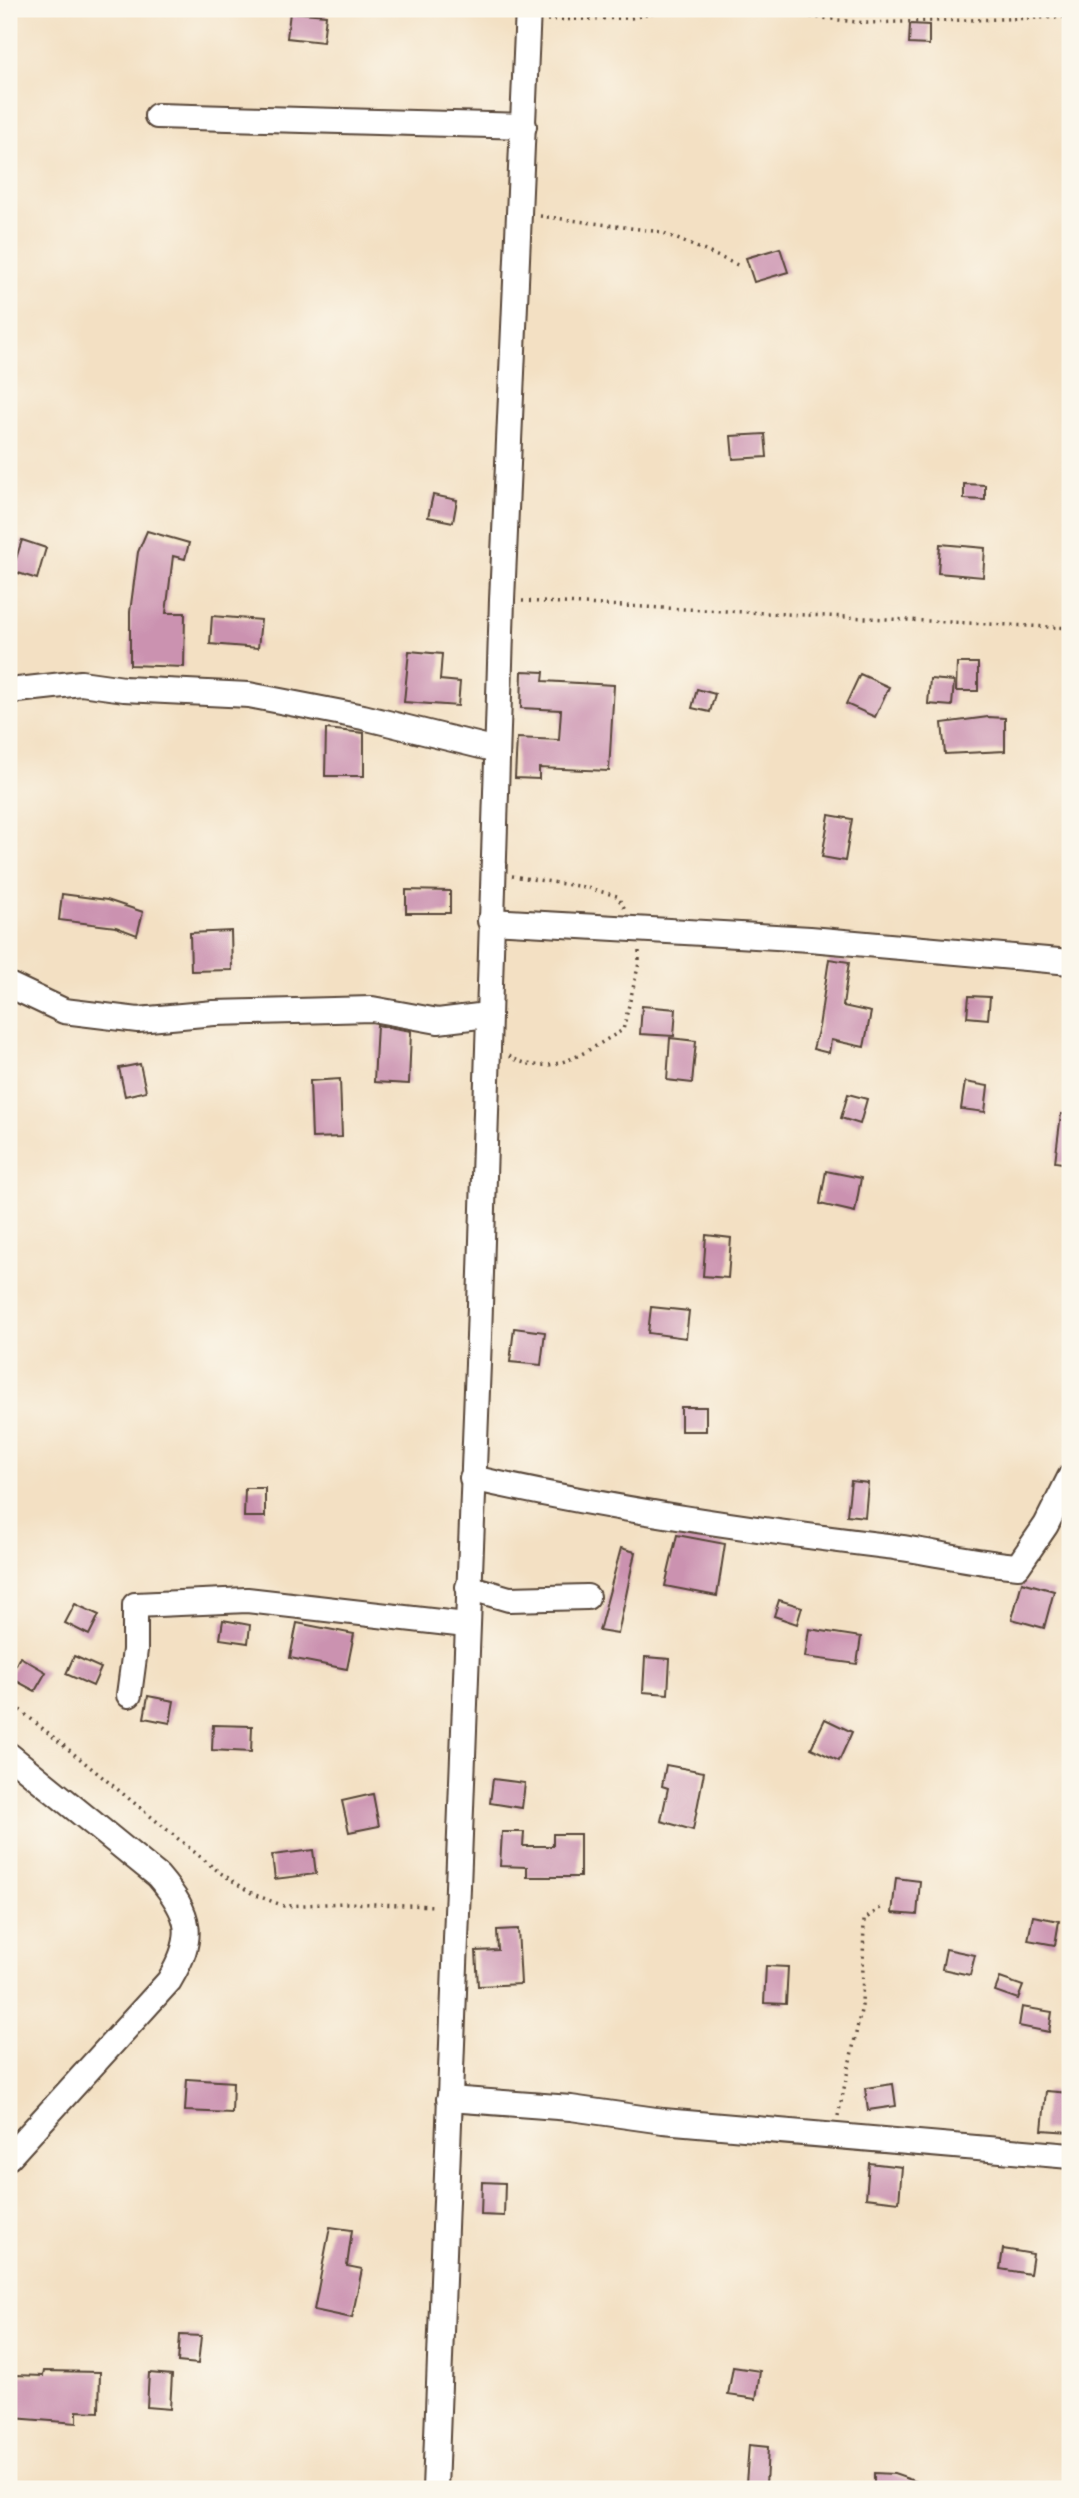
<svg xmlns="http://www.w3.org/2000/svg" width="1079" height="2498" viewBox="0 0 1079 2498" font-family="'Patrick Hand',sans-serif">
<style>
.building{fill:#cb92b0}
.lines{fill:none;stroke-linecap:round;stroke-linejoin:round}
.minor-casing{stroke:#574537;stroke-width:28}
.path{stroke:#574537;stroke-width:3.5;stroke-dasharray:2 5;stroke-linecap:butt}
.minor{stroke:#fff;stroke-width:24}
</style>
<rect width="100%" height="100%" fill="#fbf7ec"/>
<filter id="ink" filterUnits="userSpaceOnUse"><feTurbulence type="fractalNoise" baseFrequency=".0143" numOctaves="2"/><feDisplacementMap in="SourceGraphic" scale="14" xChannelSelector="R" yChannelSelector="G"/><feConvolveMatrix kernelMatrix="1 2 1 2 8 2 1 2 1" color-interpolation-filters="sRGB"/></filter>
<filter id="wash" filterUnits="userSpaceOnUse"><feTurbulence type="fractalNoise" baseFrequency=".00686" numOctaves="4" result="noise"/><feDisplacementMap in="SourceGraphic" scale="28" xChannelSelector="R" yChannelSelector="G"/><feGaussianBlur stdDeviation="1.57" result="paint"/><feColorMatrix in="noise" values="0 0 0 0 0 0 0 0 0 0 0 0 0 0 0 0 0 1.4 0 .05"/><feComposite in="paint" operator="in"/></filter>
<g filter="url(#wash)">
<rect width="100%" height="100%" fill="#f3e0c3"/>
<g id="blocks">
<g class="building">
<polygon points="290,12 326,15 323,42 287,38"/>
<polygon points="910,24 929,25 929,45 909,44"/>
<polygon points="780,248 788,272 754,282 746,258"/>
<polygon points="765,434 767,457 733,459 731,436"/>
<polygon points="964,484 985,485 985,500 964,499"/>
<polygon points="433,495 457,500 453,522 428,517"/>
<polygon points="147,531 189,543 185,559 173,556 166,613 185,613 184,667 130,665 130,612 138,552"/>
<polygon points="22,540 46,548 37,579 12,571"/>
<polygon points="940,544 985,548 983,577 938,573"/>
<polygon points="212,616 261,620 258,648 210,644"/>
<polygon points="409,651 442,654 440,680 460,682 458,706 404,702"/>
<polygon points="957,663 978,663 978,691 956,691"/>
<polygon points="522,671 544,672 543,681 614,685 609,771 539,768 539,779 515,778 517,738 559,740 561,710 521,708"/>
<polygon points="860,674 889,687 875,717 846,704"/>
<polygon points="930,679 954,681 952,706 928,704"/>
<polygon points="697,689 715,694 710,712 692,708"/>
<polygon points="988,717 1005,718 1005,751 945,754 942,723"/>
<polygon points="326,729 364,733 364,776 325,776"/>
<polygon points="829,815 852,819 845,861 822,857"/>
<polygon points="406,890 450,891 450,913 406,913"/>
<polygon points="62,894 107,900 143,912 137,935 116,927 59,920"/>
<polygon points="231,931 232,970 191,971 190,933"/>
<polygon points="829,959 849,962 843,1006 871,1012 864,1047 831,1040 829,1053 813,1049 819,1027"/>
<polygon points="969,996 990,997 988,1019 967,1017"/>
<polygon points="642,1006 676,1009 674,1036 640,1034"/>
<polygon points="377,1025 411,1031 409,1084 374,1082"/>
<polygon points="670,1038 696,1041 692,1083 667,1080"/>
<polygon points="140,1064 146,1091 125,1096 119,1068"/>
<polygon points="340,1079 342,1137 312,1138 310,1081"/>
<polygon points="965,1082 988,1086 985,1112 961,1109"/>
<polygon points="848,1094 867,1099 860,1124 841,1118"/>
<polygon points="1061,1114 1070,1115 1070,1164 1055,1162"/>
<polygon points="826,1171 861,1178 855,1212 820,1204"/>
<polygon points="706,1235 731,1238 728,1278 703,1276"/>
<polygon points="651,1307 689,1311 686,1338 648,1333"/>
<polygon points="514,1328 545,1332 541,1365 510,1362"/>
<rect x="681" y="1407" width="25" height="24"/>
<polygon points="851,1481 868,1483 865,1517 847,1515"/>
<polygon points="245,1488 265,1488 265,1517 244,1517"/>
<polygon points="677,1535 725,1544 717,1596 665,1586"/>
<polygon points="621,1548 635,1552 618,1634 599,1631"/>
<polygon points="1022,1582 1054,1591 1044,1628 1012,1619"/>
<polygon points="779,1600 802,1607 797,1624 774,1616"/>
<polygon points="75,1604 99,1615 89,1635 65,1623"/>
<polygon points="223,1620 250,1625 248,1643 220,1639"/>
<polygon points="297,1623 354,1634 347,1669 290,1658"/>
<polygon points="809,1629 861,1637 857,1664 805,1657"/>
<polygon points="74,1656 101,1668 93,1686 66,1674"/>
<polygon points="20,1657 46,1672 35,1691 9,1677"/>
<polygon points="645,1657 670,1659 668,1694 643,1692"/>
<polygon points="148,1696 174,1701 170,1723 144,1718"/>
<polygon points="825,1719 852,1732 839,1761 811,1748"/>
<polygon points="213,1725 252,1726 251,1752 212,1750"/>
<polygon points="666,1765 704,1772 693,1830 661,1821 668,1788 662,1786"/>
<polygon points="493,1779 525,1783 522,1808 490,1803"/>
<polygon points="373,1794 379,1826 349,1832 342,1801"/>
<polygon points="502,1832 524,1832 523,1846 553,1846 553,1834 580,1834 580,1877 527,1877 527,1867 500,1866"/>
<polygon points="313,1850 316,1874 275,1879 272,1855"/>
<polygon points="896,1878 920,1881 917,1915 892,1913"/>
<polygon points="1033,1916 1059,1921 1055,1945 1028,1940"/>
<polygon points="518,1929 521,1984 478,1986 476,1951 498,1950 497,1930"/>
<polygon points="946,1949 975,1955 970,1975 942,1969"/>
<polygon points="766,1966 788,1967 786,2004 764,2003"/>
<polygon points="1000,1978 1023,1986 1018,1999 995,1991"/>
<polygon points="1022,2007 1052,2012 1049,2032 1019,2026"/>
<polygon points="187,2079 233,2082 232,2113 185,2111"/>
<polygon points="893,2084 896,2106 868,2110 865,2088"/>
<polygon points="1046,2091 1070,2093 1070,2132 1042,2130"/>
<polygon points="869,2163 902,2167 899,2202 866,2198"/>
<polygon points="482,2182 505,2183 504,2216 481,2215"/>
<polygon points="330,2227 352,2230 347,2266 362,2269 352,2318 314,2310"/>
<polygon points="1003,2249 1033,2254 1030,2274 1000,2269"/>
<polygon points="180,2335 201,2336 198,2364 178,2362"/>
<polygon points="733,2367 760,2371 756,2399 728,2395"/>
<polygon points="44,2371 100,2372 99,2412 77,2411 77,2423 13,2418 15,2375 43,2376"/>
<polygon points="149,2373 172,2375 170,2409 147,2407"/>
<polygon points="749,2445 768,2447 766,2485 746,2483"/>
<polygon points="874,2473 894,2474 932,2487 932,2489 874,2489"/>
</g>
</g>
</g>
<g filter="url(#ink)">
<use href="#blocks" fill-opacity="0" stroke="#574537" stroke-width="2"/>
<g class="lines">
<g class="minor-casing">
<g id="minor">
<polyline points="157,116 524,126"/>
<polyline points="9,691 81,683 124,689 249,695 363,717 497,750"/>
<polyline points="490,921 810,939 1070,962"/>
<polyline points="9,985 64,1011 138,1020 214,1013 372,1009 438,1021 487,1015"/>
<path d="M472 1478C609 1509 748 1529 887 1546 931 1551 974 1563 1018 1566L1046 1525 1070 1477"/>
<polyline points="468,1587 509,1599 587,1597"/>
<polyline points="129,1695 135,1650 135,1605 247,1600 466,1625"/>
<path d="M9 1755 158 1876C192 1916 196 1936 169 1981L9 2157"/>
<polyline points="449,2099 571,2108 663,2121 1070,2156"/>
<polyline points="435,2489 479,1337 502,600 528,9"/>
</g>
</g>
<g class="path">
<polyline points="741,9 866,23 1070,17"/>
<polyline points="547,20 631,18 675,9"/>
<polyline points="540,216 661,232 740,266"/>
<polyline points="522,601 1070,628"/>
<polyline points="512,876 584,887 617,896 625,909"/>
<path d="M509 1056C551 1081 587 1050 623 1030L639 963V951"/>
<polyline points="9,1701 219,1872 253,1894 284,1906 345,1903 436,1906"/>
<polyline points="838,2116 862,2006 864,1920 883,1906"/>
</g>
<use href="#minor" class="minor"/>
</g>
</g>
<rect width="1079" height="2498" fill="none" stroke="#fbf7ec" stroke-width="35"/>
</svg>
